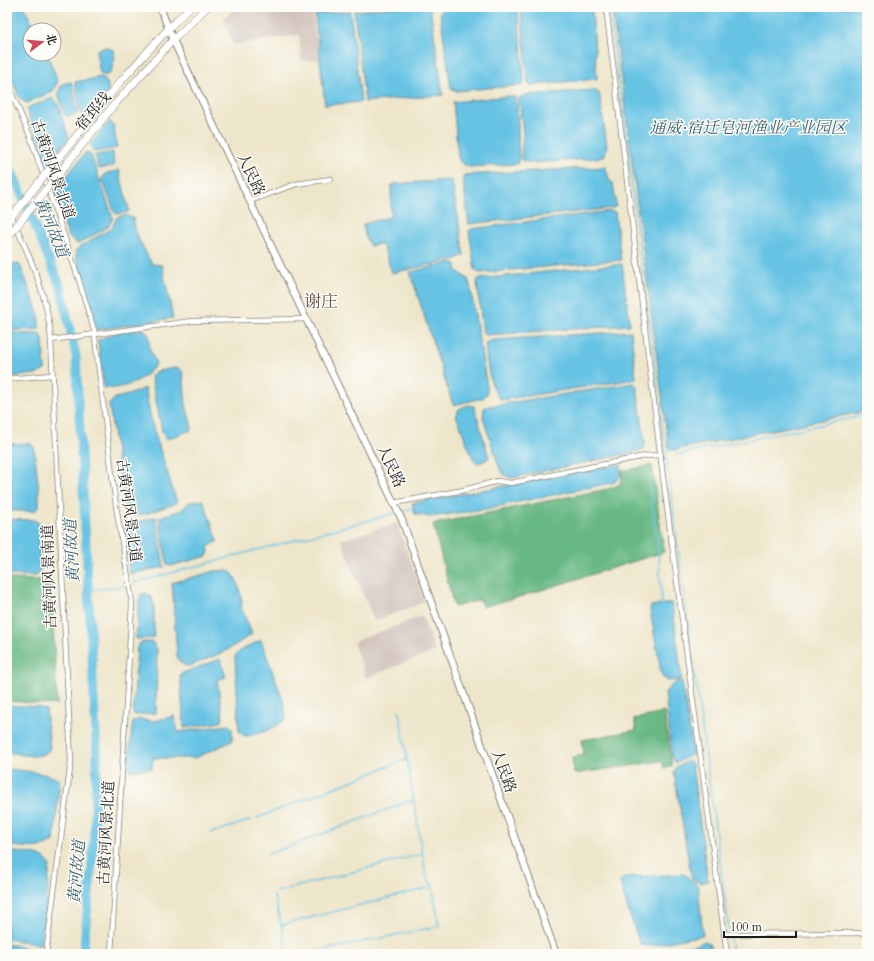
<svg xmlns="http://www.w3.org/2000/svg" width="874" height="961" viewBox="0 0 874 961" font-family="Cardo,'Noto Serif SC',serif">
<style>
.industrial{fill:#cfc1ba}
.forest{fill:#67b884;stroke:#426a50}
.water{fill:#66c3e4;stroke:#417080}
.lines{fill:none;stroke-linecap:round;stroke-linejoin:round}
.stream{stroke:#66c3e4;stroke-width:1.5}
.river{stroke:#66c3e4;stroke-width:9}
.street-casing{stroke:#858174;stroke-width:6}
.secondary-casing{stroke:#858174;stroke-width:8}
.primary-casing{stroke:#858174;stroke-width:8}
.street{stroke:#fff;stroke-width:4.5}
.secondary{stroke:#fff;stroke-width:6}
.primary{stroke:#fff;stroke-width:7}
.primary-bridge-casing{stroke:#858174;stroke-width:8;stroke-linecap:butt}
.primary-bridge{stroke:#fff;stroke-width:7}
.labels{text-anchor:middle;stroke-width:3;stroke-linejoin:round;paint-order:stroke}
.street-label{font-size:15px;fill:#1c1c1c;stroke:#fdfcf7}
.water-label{font-size:16px;font-style:italic;fill:#3a5f6c;stroke:#fdfcf7}
.quarter-label{font-size:17px;fill:#684f47;stroke:#fdfcf7}
</style>
<rect width="100%" height="100%" fill="#fdfcf7"/>
<filter id="ink" filterUnits="userSpaceOnUse"><feTurbulence type="fractalNoise" baseFrequency=".025" numOctaves="2"/><feDisplacementMap in="SourceGraphic" scale="8" xChannelSelector="R" yChannelSelector="G"/><feConvolveMatrix kernelMatrix="1 2 1 2 8 2 1 2 1" color-interpolation-filters="sRGB"/></filter>
<filter id="wash" filterUnits="userSpaceOnUse"><feTurbulence type="fractalNoise" baseFrequency=".012" numOctaves="4" result="noise"/><feDisplacementMap in="SourceGraphic" scale="16" xChannelSelector="R" yChannelSelector="G"/><feGaussianBlur stdDeviation="0.9" result="paint"/><feColorMatrix in="noise" values="0 0 0 0 0 0 0 0 0 0 0 0 0 0 0 0 0 1.4 0 .05"/><feComposite in="paint" operator="in"/></filter>
<g filter="url(#wash)">
<rect width="100%" height="100%" fill="#eee6cb"/>
<g class="industrial">
<polygon points="238,7 312,7 319,60 301,61 299,35 233,45 224,18"/>
<polygon points="397,523 425,602 374,621 341,540"/>
<polygon points="422,616 435,651 366,678 353,642"/>
</g>
<g class="forest">
<path d="M652 465 664 552 519 597 482 607 480 600 454 607 433 524 607 489C620 485 622 485 622 471Z"/>
<polygon points="7,579 51,580 57,705 7,701"/>
<polygon points="664,711 672,767 664,768 662,761 574,774 572,757 584,755 582,740 636,730 634,719 659,714"/>
</g>
<g class="water">
<polygon points="7,7 24,7 35,30 30,30 30,54 47,54 58,81 53,91 27,103 22,101 19,97 7,69"/>
<polygon points="394,7 430,7 443,95 365,102 354,11"/>
<polygon points="478,7 516,7 518,10 524,77 523,85 456,91 451,88 440,12 445,8"/>
<polygon points="521,7 592,7 597,79 531,85 528,84"/>
<polygon points="612,7 867,7 867,411 669,451"/>
<polygon points="350,11 361,102 325,105 315,14"/>
<polygon points="106,47 113,50 115,57 111,72 107,75 102,75 100,73 96,52 97,50"/>
<polygon points="102,77 108,84 108,93 85,120 80,111 75,82"/>
<polygon points="70,82 72,83 78,113 69,117 64,114 58,93 62,84"/>
<polygon points="593,90 599,93 600,98 607,146 605,155 599,158 532,163 521,160 523,133 519,98 526,95"/>
<polygon points="508,96 514,97 517,99 519,158 517,164 469,167 461,163 458,157 453,102"/>
<polygon points="53,98 58,104 69,138 47,165 27,111 29,107"/>
<polygon points="110,121 114,127 117,148 94,152 90,144"/>
<polygon points="86,152 91,155 113,218 108,227 78,244 68,236 54,192"/>
<polygon points="113,152 114,166 99,169 95,155"/>
<polygon points="606,167 609,180 613,183 616,206 613,208 469,224 463,179 464,175"/>
<polygon points="119,170 129,210 128,212 117,214 115,213 102,179 105,174"/>
<polygon points="449,180 452,181 464,255 456,259 392,273 383,246 379,244 370,246 365,236 363,224 390,217 391,214 391,186 394,184"/>
<polygon points="610,211 615,212 621,260 479,273 475,270 469,231 471,229"/>
<polygon points="125,215 133,218 138,238 152,264 162,265 173,318 97,330 94,326 75,251 81,246 112,228 117,217"/>
<polygon points="453,262 456,264 456,270 468,279 470,285 487,387 487,394 483,398 453,405 410,272"/>
<polygon points="13,264 19,264 21,267 39,315 39,329 7,331 7,266"/>
<polygon points="622,264 630,325 485,335 483,333 477,283 478,279"/>
<path d="M144 329 149 336 150 350 156 363C147 379 124 390 104 388L98 340 118 332Z"/>
<path d="M631 331 636 379 501 400C488 386 487 361 485 343L494 340Z"/>
<polygon points="7,333 40,334 43,339 45,370 37,374 7,377"/>
<polygon points="174,368 179,368 183,373 186,405 192,428 191,430 166,439 162,431 151,376 155,372"/>
<polygon points="634,383 637,387 645,442 644,450 512,478 506,476 501,472 483,418 484,408 490,406"/>
<polygon points="145,388 152,424 177,503 145,514 129,517 125,513 109,404 115,398 128,395"/>
<polygon points="468,405 474,406 488,454 489,458 482,462 476,463 473,459 456,415 459,409"/>
<polygon points="30,443 34,447 39,491 39,507 35,511 7,511 7,444"/>
<path d="M617 465H621C622 472 621 477 615 482L485 509 430 517 415 514 412 503Z"/>
<polygon points="203,500 218,541 208,547 209,552 207,556 171,566 167,565 159,517 182,510 189,502"/>
<polygon points="156,517 164,567 130,574 123,530 128,525"/>
<polygon points="7,519 34,520 39,523 40,570 37,576 7,575"/>
<path d="M228 570 233 574 238 583 242 601 241 607 252 634 224 652 190 666C183 666 179 663 177 656L172 583 215 571Z"/>
<polygon points="145,593 151,596 154,605 154,638 136,639 139,600 141,595"/>
<polygon points="672,603 682,679 668,681 662,677 650,610 651,606"/>
<path d="M261 640 284 703 286 719C277 728 256 736 244 736L239 731 235 656 241 650Z"/>
<polygon points="141,642 152,642 157,649 156,713 135,715 133,713 137,647"/>
<polygon points="220,659 226,677 217,680 223,718 221,722 184,728 180,674"/>
<polygon points="677,681 682,681 693,754 676,763 672,758 665,692"/>
<path d="M7 705 39 707 46 710 50 749C40 761 21 754 7 752Z"/>
<polygon points="174,716 178,732 228,725 232,728 232,741 195,758 153,758 152,768 130,771 128,761 133,721 140,719 154,721"/>
<polygon points="689,761 692,764 708,881 701,883 693,880 691,875 674,772 676,767"/>
<path d="M11 769C23 771 52 773 60 781L54 841C40 851 22 847 7 845V776L9 770Z"/>
<path d="M7 852C19 852 44 852 50 865L44 924 40 944H38L7 939Z"/>
<polygon points="684,874 698,886 703,935 649,946 640,944 628,910 620,882 624,878 631,877"/>
<polygon points="705,941 709,943 714,954 647,954 646,952 696,945"/>
<polygon points="7,944 34,949 37,950 38,954 7,954"/>
</g>
<g class="lines">
<g class="stream">
<polyline points="609,7 668,472"/>
<polyline points="675,455 867,415"/>
<polyline points="669,480 682,579"/>
<polyline points="649,484 658,544 662,605"/>
<polyline points="400,512 413,508"/>
<polyline points="133,583 396,513"/>
<polyline points="683,586 729,930"/>
<polyline points="89,590 125,586"/>
<polyline points="257,818 407,759"/>
<polyline points="211,833 252,820"/>
<polyline points="266,855 413,800"/>
<polyline points="276,892 422,854"/>
<polyline points="274,896 288,954"/>
<polyline points="281,925 428,888"/>
<polyline points="730,938 732,954"/>
<polyline points="305,954 439,926 432,885 426,876 399,710"/>
</g>
<polyline class="river" points="7,159 61,288 76,356 97,754 94,843 83,954"/>
</g>
</g>
<g filter="url(#ink)">
<g class="lines">
<g class="street-casing">
<g id="street">
<polyline points="606,7 663,477 727,954"/>
<polyline points="7,83 30,136 78,277 94,330 116,506 131,595 132,605 111,954"/>
<polyline points="250,201 296,184 331,179"/>
<path d="M7 206C26 249 48 292 51 340L71 761 46 954"/>
<polyline points="51,340 192,321 306,319"/>
<polyline points="7,379 52,375"/>
<polyline points="394,503 464,490 498,481 511,483 645,456 661,455"/>
<polyline points="724,934 867,933"/>
</g>
</g>
<g class="secondary-casing">
<polyline id="secondary" points="160,7 173,40 402,520 556,954"/>
</g>
<g class="primary-casing">
<g id="primary">
<polyline points="120,82 169,28 190,7"/>
<polyline points="114,105 173,40 207,7"/>
</g>
</g>
<use href="#street" class="street"/>
<use href="#secondary" class="secondary"/>
<use href="#primary" class="primary"/>
<g class="primary-bridge-casing">
<g id="primary-bridge">
<polyline points="7,222 120,82"/>
<polyline points="7,238 114,105"/>
</g>
</g>
<use href="#primary-bridge" class="primary-bridge"/>
</g>
</g>
<g class="labels">
<g class="street-label">
<text transform="translate(93 111) rotate(-50)" y="5">宿邳线</text>
<text transform="translate(53 169) rotate(71)" y="5">古黄河风景北道</text>
<text transform="translate(251 174) rotate(65)" y="5">人民路</text>
<text transform="translate(391 466) rotate(65)" y="5">人民路</text>
<text transform="translate(129 510) rotate(82)" y="5">古黄河风景北道</text>
<text transform="translate(49 577) rotate(-92)" y="5">古黄河风景南道</text>
<text transform="translate(504 771) rotate(70)" y="5">人民路</text>
<text transform="translate(106 833) rotate(-87)" y="5">古黄河风景北道</text>
</g>
<g class="water-label">
<text x="748" y="133">通威·宿迁皂河渔业产业园区</text>
<text transform="translate(52 227) rotate(67)" y="6">黄河故道</text>
<text transform="translate(71 551) rotate(-93)" y="6">黄河故道</text>
<text transform="translate(76 872) rotate(-85)" y="6">黄河故道</text>
</g>
<g class="quarter-label">
<text x="321" y="307">谢庄</text>
</g>
</g>
<rect width="874" height="961" fill="none" stroke="#fdfcf7" stroke-width="24"/>
<g transform="translate(42 42) rotate(74)"><circle r="19" fill="#fdfcf7" stroke="#a3a29f"/>
<path d="M0-3L7 15L0 10L-7 15Z" fill="#d1495b"/>
<text y="-6" font-size="11" font-weight="bold" text-anchor="middle" fill="#1c1c1c">北</text>
</g>
<path d="M724 931v6h72v-6" fill="none" stroke="#1c1c1c" stroke-width="2"/>
<text x="730" y="931" font-size="12" fill="#1c1c1c" stroke="#fdfcf7" stroke-width="3" paint-order="stroke">100 m</text>
</svg>
